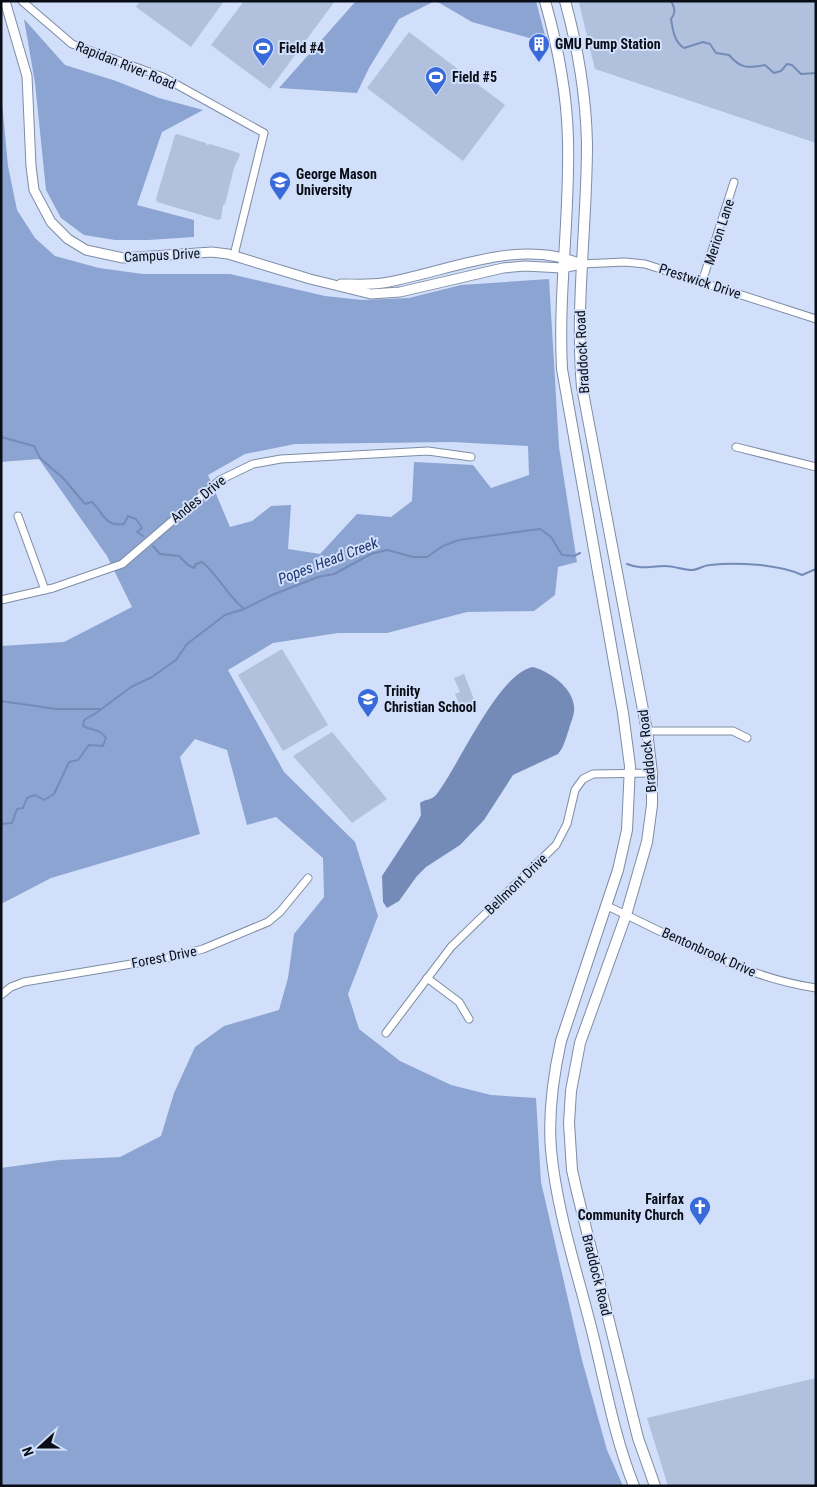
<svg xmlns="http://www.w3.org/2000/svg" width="817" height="1487" viewBox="0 0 817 1487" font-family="'Roboto Condensed',sans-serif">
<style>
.green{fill:#b0c0dd}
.forest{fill:#8ca4d2;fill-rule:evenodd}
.water{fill:#748bb8}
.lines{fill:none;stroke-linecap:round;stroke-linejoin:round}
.stream{stroke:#748bb8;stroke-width:2}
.street-casing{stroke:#7f8ca4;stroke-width:9}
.secondary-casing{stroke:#7f8ca4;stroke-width:11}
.primary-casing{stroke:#7f8ca4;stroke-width:12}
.street{stroke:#fff;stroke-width:7}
.secondary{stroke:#fff;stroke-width:9}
.primary{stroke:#fff;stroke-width:10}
.labels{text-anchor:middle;stroke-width:4;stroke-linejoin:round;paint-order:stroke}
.poi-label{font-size:14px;font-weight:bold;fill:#090d16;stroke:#d1dffa;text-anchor:start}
.street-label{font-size:14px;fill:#090d16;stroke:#d1dffa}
.water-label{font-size:15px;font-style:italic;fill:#1d366f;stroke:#d1dffa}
</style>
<rect width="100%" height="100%" fill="#d1dffa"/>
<g class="green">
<polygon points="140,1 224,1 191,47 136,7"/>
<polygon points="244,1 335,1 270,89 211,45"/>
<polygon points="585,1 816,1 816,143 595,69 579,3"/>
<polygon points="409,32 505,105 463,161 367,88"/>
<path d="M177 134 206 143 207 145 210 144 239 153 240 155 234 168 225 204 223 205 221 219 218 220 157 202 156 199C162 178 169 156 175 135Z"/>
<polygon points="282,649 328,725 283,751 238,675"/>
<polygon points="464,674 477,707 463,713 455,694 460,692 454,678"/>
<polygon points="332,732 387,799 352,823 293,756"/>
<polygon points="816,1378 816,1486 668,1486 647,1418"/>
</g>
<g class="forest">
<polygon points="356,1 435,1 399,19 369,68 357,93 279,88"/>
<polygon points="436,1 536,1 547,43 472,22"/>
<polygon points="24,19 65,65 116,81 159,98 203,110 162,132 137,205 194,220 194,237 148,240 115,240 84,235 61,218 46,190 35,83"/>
<path d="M1 92 8 166 17 210 35 238 55 256 99 268 143 274H230L325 296 362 300 409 298 461 285 549 279 559 447 577 562 558 567 555 595 534 611 467 612 387 633H338L273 643 228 670 284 772 355 842 378 916 348 994 359 1029 400 1061 451 1085 491 1095 536 1098 541 1182 582 1360 607 1450 623 1486H1V1168L59 1160 120 1157 161 1136 174 1093 195 1047 224 1026 279 1010 288 978 294 934 324 897 323 858 276 817 247 825 227 750 195 739 180 757 200 834 51 878 1 904V646L64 642 132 607 107 556 39 459 1 462ZM452 442 528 446 529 475 491 488 473 465 414 462 412 501 391 517 357 514 320 554 288 549 291 505 271 506 252 521 230 527 208 475 245 454 295 444Z"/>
</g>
<path class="water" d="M533 667C550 672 572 687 574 706 575 714 571 722 569 729 566 738 564 747 558 754L513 775 484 820 460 845 426 867 417 876 399 901 387 908 383 902 382 876 418 821 421 815 420 803C425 799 432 800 436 795 459 766 498 673 533 667Z"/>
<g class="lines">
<g class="stream">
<path d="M671 1C675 8 676 13 671 19 673 30 674 42 684 48L703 42 710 44 716 53 729 55C741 69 747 68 765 65L774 73 781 71 787 64 792 65 801 74 816 73"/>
<path d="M1 437 34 446 40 458 64 479 85 504 92 502C104 513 104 527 124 524L128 516 136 519 142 528 137 532 143 536"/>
<path d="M153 546 160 554 179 556 188 565 194 568 196 564 202 562C219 576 227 595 243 608"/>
<path d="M627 564C642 570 650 566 665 566 674 566 683 570 692 570 698 570 704 565 710 565 736 562 779 564 802 575L816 569"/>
<polyline points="1,701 56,709 101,709"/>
<path d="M1 824 12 823 17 809 23 808 27 798 35 795 44 800 54 794 69 762 78 760 89 745 103 746 106 738C99 728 93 731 83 726L84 720 96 713 131 687 152 677 176 660 187 644 225 615 244 609 272 595 318 577 334 574 371 554 387 550 413 557H427L443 546 459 540 540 529 551 537 562 555 574 556 580 553"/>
</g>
<g class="street-casing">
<g id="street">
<polyline points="22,1 72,44 163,77 264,133 234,255"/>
<polyline points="581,264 625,262 645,264 816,319"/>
<polyline points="702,282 734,182"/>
<polyline points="736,447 816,467"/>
<polyline points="18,516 45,590"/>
<polyline points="1,600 53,588 122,564 220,480 253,464 281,459 428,451 471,457"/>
<polyline points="647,731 733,731 747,738"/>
<path d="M605 905C673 936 741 977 816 988"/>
<polyline points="427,978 459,1002 469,1019"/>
<polyline points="1,995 11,987 24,982 173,957 203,949 268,922 280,912 308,878"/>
<polyline points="386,1033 451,947 556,845 567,824 575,790 583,779 593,774 652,773"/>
</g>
</g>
<g class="secondary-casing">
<g id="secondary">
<polyline points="5,1 27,76 31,166 34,190 51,222 68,239 86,250 123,258 212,252 228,254 310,279 371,294 400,292 503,268 525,266 562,268 581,264"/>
<path d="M341 284C355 284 370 285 383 283 448 272 517 237 581 264"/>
</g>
</g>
<g class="primary-casing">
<g id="primary">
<path d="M545 1C558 47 567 93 568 140 570 217 558 293 562 369L623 713 630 766 627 830 618 870 561 1041C553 1077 548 1113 551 1150 557 1214 579 1277 594 1339 606 1388 615 1439 634 1486"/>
<path d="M565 1C578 48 586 95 587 144 587 225 575 306 582 387L647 731 652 773V805L647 842 626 915 580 1043 571 1091 569 1123 572 1170 577 1192 638 1438 655 1486"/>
</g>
</g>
<use href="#street" class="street"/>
<use href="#secondary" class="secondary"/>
<use href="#primary" class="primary"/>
</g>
<defs>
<g id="building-pin" transform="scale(1.125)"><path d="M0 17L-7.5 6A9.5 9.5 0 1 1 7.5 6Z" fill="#396ada" stroke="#d1dffa"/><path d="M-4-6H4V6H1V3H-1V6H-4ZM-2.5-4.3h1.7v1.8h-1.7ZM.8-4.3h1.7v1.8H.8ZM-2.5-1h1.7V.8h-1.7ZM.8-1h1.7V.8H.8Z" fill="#fff"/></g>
<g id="stadium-pin" transform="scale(1.125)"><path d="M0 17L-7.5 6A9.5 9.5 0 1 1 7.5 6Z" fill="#396ada" stroke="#d1dffa"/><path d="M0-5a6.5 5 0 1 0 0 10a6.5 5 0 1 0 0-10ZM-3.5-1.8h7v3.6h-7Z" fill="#fff"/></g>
<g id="university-pin" transform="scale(1.125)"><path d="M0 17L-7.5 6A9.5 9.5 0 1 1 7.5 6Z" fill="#396ada" stroke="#d1dffa"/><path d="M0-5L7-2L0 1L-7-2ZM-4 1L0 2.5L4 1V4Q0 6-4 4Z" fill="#fff"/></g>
<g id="school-pin" transform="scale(1.125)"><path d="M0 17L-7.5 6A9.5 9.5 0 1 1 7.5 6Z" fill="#396ada" stroke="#d1dffa"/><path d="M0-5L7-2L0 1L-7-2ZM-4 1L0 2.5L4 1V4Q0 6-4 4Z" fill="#fff"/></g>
<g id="church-pin" transform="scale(1.125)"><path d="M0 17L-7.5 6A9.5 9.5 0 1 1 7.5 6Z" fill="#396ada" stroke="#d1dffa"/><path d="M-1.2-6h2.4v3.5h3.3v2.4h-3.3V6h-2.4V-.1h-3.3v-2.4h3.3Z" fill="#fff"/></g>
</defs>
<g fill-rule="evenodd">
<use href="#building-pin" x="539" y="44"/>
<use href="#stadium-pin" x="263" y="48"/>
<use href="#stadium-pin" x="436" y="77"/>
<use href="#university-pin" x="280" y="182"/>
<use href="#school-pin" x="368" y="699"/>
<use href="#church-pin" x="700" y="1207"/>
</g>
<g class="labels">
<g class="poi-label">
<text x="555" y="49">GMU Pump Station</text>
<text x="279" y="53">Field #4</text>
<text x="452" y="82">Field #5</text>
<text x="296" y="179">George Mason<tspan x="296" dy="16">University</tspan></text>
<text x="384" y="696">Trinity<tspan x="384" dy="16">Christian School</tspan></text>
<text x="684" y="1204" text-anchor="end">Fairfax<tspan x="684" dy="16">Community Church</tspan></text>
</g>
<g class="street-label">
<text transform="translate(126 65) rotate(22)" y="5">Rapidan River Road</text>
<text transform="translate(719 232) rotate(-72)" y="5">Merion Lane</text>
<text transform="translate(162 255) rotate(-3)" y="5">Campus Drive</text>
<text transform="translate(700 281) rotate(18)" y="5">Prestwick Drive</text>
<text transform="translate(582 352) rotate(-93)" y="5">Braddock Road</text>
<text transform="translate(198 499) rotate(-39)" y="5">Andes Drive</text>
<text transform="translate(647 751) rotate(-96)" y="5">Braddock Road</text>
<text transform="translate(516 884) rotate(-44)" y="5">Bellmont Drive</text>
<text transform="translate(709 952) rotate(24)" y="5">Bentonbrook Drive</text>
<text transform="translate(164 957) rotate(-11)" y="5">Forest Drive</text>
<text transform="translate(597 1275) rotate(76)" y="5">Braddock Road</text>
</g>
<g class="water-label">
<text transform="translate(328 561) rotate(-21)" y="5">Popes Head Creek</text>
</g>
</g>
<rect width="817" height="1487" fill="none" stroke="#090d16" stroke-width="5"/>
<g transform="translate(40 1447) rotate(249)" stroke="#d1dffa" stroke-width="4" paint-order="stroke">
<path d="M0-4L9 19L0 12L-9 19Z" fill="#090d16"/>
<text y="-8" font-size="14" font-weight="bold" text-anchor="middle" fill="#090d16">N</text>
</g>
</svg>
